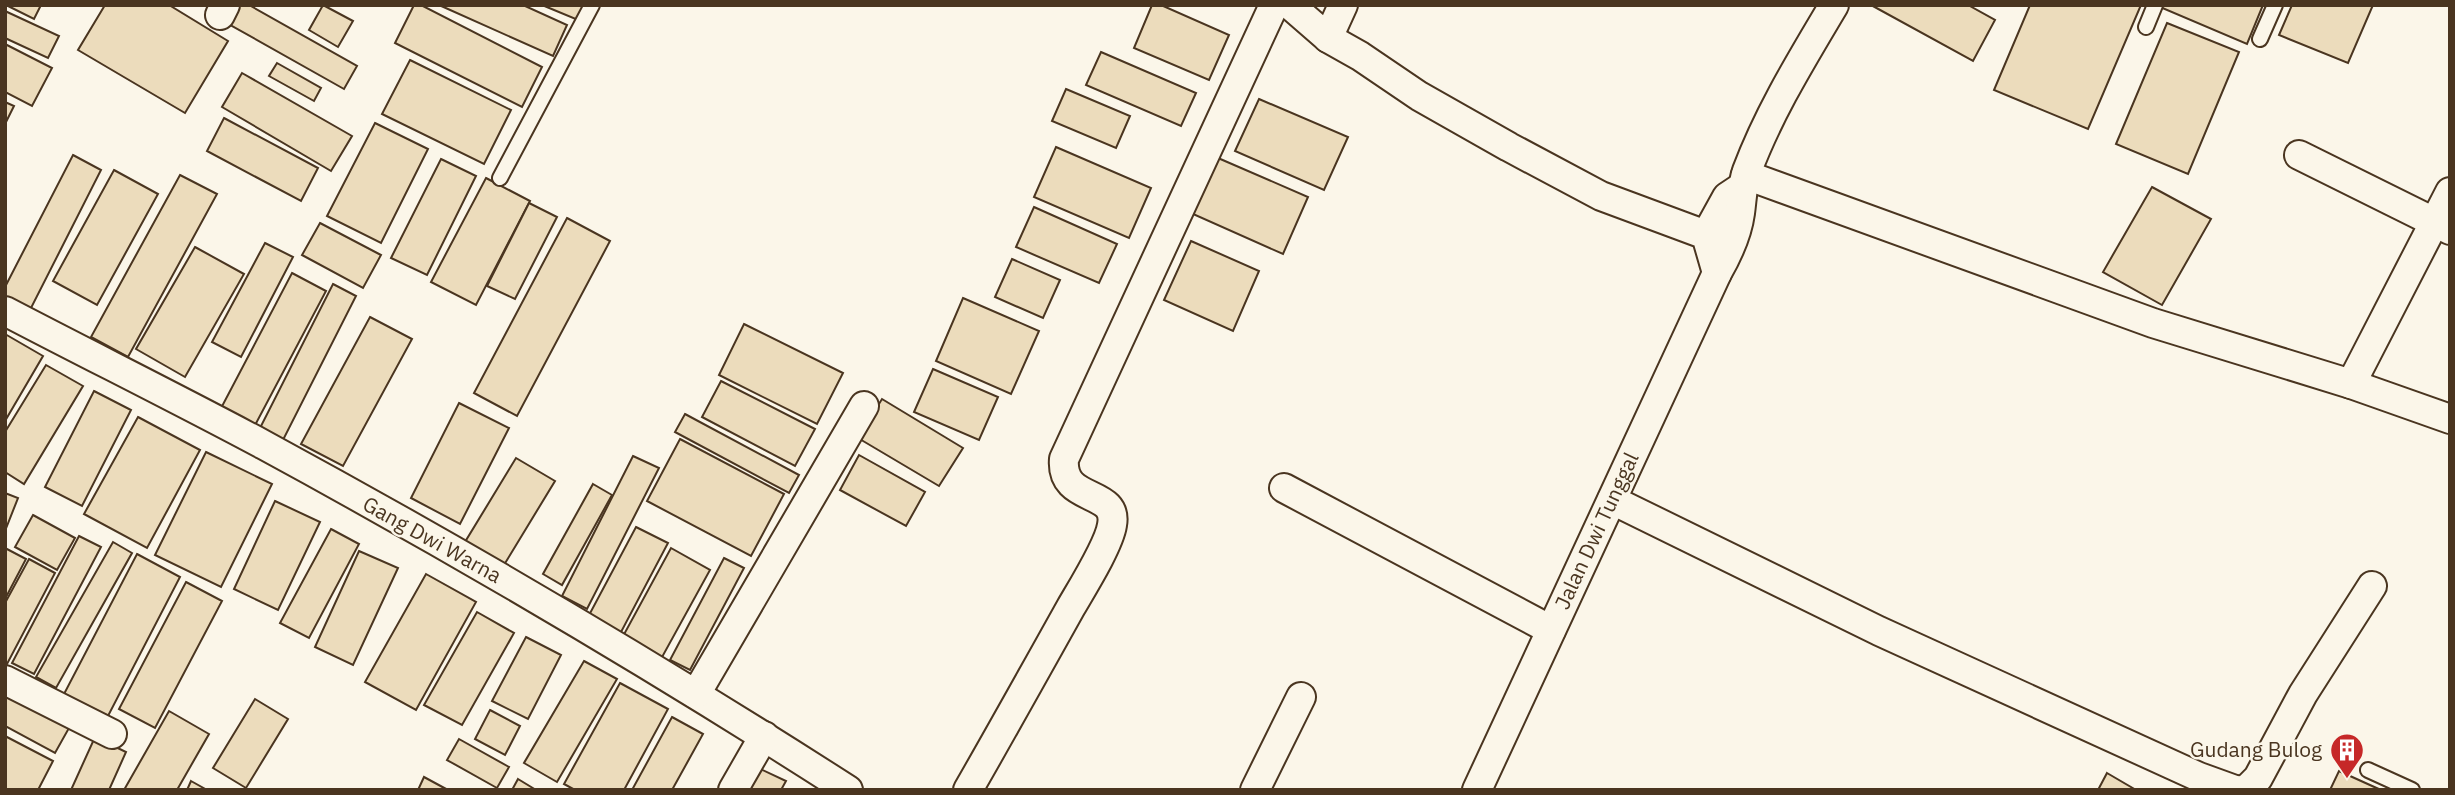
<svg xmlns="http://www.w3.org/2000/svg" width="2455" height="795" viewBox="0 0 2455 795" font-family="'IBM Plex Sans',sans-serif">
<style>
.building{fill:#ecdcbc;stroke:#4a3520;stroke-width:2}
.lines{fill:none;stroke-linecap:round;stroke-linejoin:round}
.lane-casing{stroke:#4a3520;stroke-width:18}
.street-casing{stroke:#4a3520;stroke-width:32}
.lane{stroke:#fbf6e9;stroke-width:14}
.street{stroke:#fbf6e9;stroke-width:28}
.labels{text-anchor:middle;stroke-width:5;stroke-linejoin:round;paint-order:stroke}
.street-label{font-size:21px;fill:#4a3520;stroke:#fbf6e9}
.poi-label{font-size:21px;fill:#4a3520;stroke:#fbf6e9;text-anchor:end}
</style>
<rect width="100%" height="100%" fill="#fbf6e9"/>
<g class="building">
<polygon points="6,5 41,5 34,19"/>
<polygon points="105,5 169,5 228,41 185,113 78,50"/>
<polygon points="234,5 249,5 357,66 344,89 225,22"/>
<polygon points="323,5 353,21 338,47 309,30"/>
<polygon points="414,5 421,5 542,67 522,107 395,43"/>
<polygon points="439,5 523,5 567,25 553,56"/>
<polygon points="542,5 584,5 578,20"/>
<polygon points="1152,5 1161,5 1229,35 1209,80 1134,48"/>
<polygon points="1871,5 1968,5 1995,20 1973,61"/>
<polygon points="2030,5 2141,5 2088,129 1994,90"/>
<polygon points="2161,5 2263,5 2247,44 2160,7"/>
<polygon points="2292,5 2373,5 2348,63 2279,35"/>
<polygon points="5,11 59,36 48,58 5,38"/>
<polygon points="2167,23 2239,52 2188,174 2116,144"/>
<polygon points="5,44 52,68 32,106 5,92"/>
<polygon points="1101,52 1196,93 1181,126 1086,85"/>
<polygon points="410,60 511,110 484,164 382,114"/>
<polygon points="277,63 321,88 314,101 269,76"/>
<polygon points="242,73 352,136 331,171 222,107"/>
<polygon points="1066,89 1130,116 1116,148 1052,121"/>
<polygon points="1259,99 1348,137 1324,190 1235,151"/>
<polygon points="5,102 14,106 5,124"/>
<polygon points="224,118 318,168 301,201 207,151"/>
<polygon points="375,123 428,149 381,243 327,216"/>
<polygon points="1056,147 1151,188 1129,238 1034,197"/>
<polygon points="73,155 101,170 30,310 5,297 5,287"/>
<polygon points="1218,158 1308,197 1283,254 1193,214"/>
<polygon points="441,159 476,176 427,275 391,258"/>
<polygon points="114,170 158,194 97,305 53,281"/>
<polygon points="180,175 217,194 128,357 91,337"/>
<polygon points="486,178 530,201 476,305 431,282"/>
<polygon points="2152,187 2211,219 2162,305 2103,272"/>
<polygon points="529,203 557,217 515,299 487,286"/>
<polygon points="1034,207 1117,244 1099,283 1016,247"/>
<polygon points="567,218 610,241 517,416 474,393"/>
<polygon points="320,223 381,255 363,288 302,255"/>
<polygon points="1191,241 1259,271 1233,331 1164,300"/>
<polygon points="265,243 293,257 241,357 212,342"/>
<polygon points="195,247 244,274 185,377 136,349"/>
<polygon points="1012,259 1060,280 1043,318 995,297"/>
<polygon points="292,273 326,291 253,429 219,412"/>
<polygon points="333,284 356,296 283,440 260,428"/>
<polygon points="963,298 1039,331 1011,394 936,361"/>
<polygon points="370,317 412,339 343,466 301,444"/>
<polygon points="744,324 843,373 817,424 719,375"/>
<polygon points="5,334 43,356 5,421"/>
<polygon points="46,365 83,386 24,484 5,472 5,432"/>
<polygon points="933,369 998,397 979,440 914,412"/>
<polygon points="721,381 815,429 795,466 702,417"/>
<polygon points="94,391 131,410 82,506 45,487"/>
<polygon points="882,399 963,448 939,486 858,438"/>
<polygon points="459,403 509,428 460,524 411,498"/>
<polygon points="685,414 799,475 789,493 675,432"/>
<polygon points="138,417 200,450 147,548 84,514"/>
<polygon points="680,439 784,494 751,556 647,501"/>
<polygon points="206,452 272,484 221,587 155,555"/>
<polygon points="859,455 925,492 906,526 840,490"/>
<polygon points="633,456 659,468 587,609 562,596"/>
<polygon points="516,458 555,481 504,565 465,542"/>
<polygon points="593,484 612,495 562,585 543,574"/>
<polygon points="5,493 18,498 5,531"/>
<polygon points="275,501 320,522 278,610 234,589"/>
<polygon points="33,515 75,538 57,570 15,547"/>
<polygon points="636,527 668,543 620,634 588,617"/>
<polygon points="331,529 359,544 309,638 280,623"/>
<polygon points="79,536 101,547 34,674 12,663"/>
<polygon points="113,542 132,553 56,688 36,677"/>
<polygon points="5,548 26,559 5,599"/>
<polygon points="671,548 710,570 661,659 622,638"/>
<polygon points="359,551 398,568 353,665 315,647"/>
<polygon points="137,554 180,577 108,716 64,694"/>
<polygon points="724,558 744,568 690,670 670,660"/>
<polygon points="29,559 55,573 7,664 5,663 5,603"/>
<polygon points="426,574 476,602 416,710 365,682"/>
<polygon points="186,582 222,601 155,728 119,709"/>
<polygon points="477,612 514,633 462,725 424,705"/>
<polygon points="526,637 561,655 528,719 492,701"/>
<polygon points="584,661 617,679 557,782 524,763"/>
<polygon points="620,683 668,709 624,790 575,790 564,784"/>
<polygon points="5,694 69,728 55,753 5,726"/>
<polygon points="255,699 288,719 246,788 213,768"/>
<polygon points="490,710 520,726 505,755 475,739"/>
<polygon points="169,711 209,734 177,790 124,790"/>
<polygon points="672,717 703,734 672,790 632,790"/>
<polygon points="5,736 53,761 38,790 5,790"/>
<polygon points="95,737 126,752 109,790 71,790"/>
<polygon points="459,739 509,767 497,788 447,760"/>
<polygon points="754,766 786,781 781,790 742,790"/>
<polygon points="2339,771 2381,790 2330,790"/>
<polygon points="2107,773 2136,790 2098,790"/>
<polygon points="424,777 448,790 418,790"/>
<polygon points="518,779 536,790 512,790"/>
<polygon points="191,781 207,790 187,790"/>
</g>
<g class="lines">
<g class="lane-casing">
<g id="lane">
<polyline points="2146,27 2155,5"/>
<polyline points="2260,39 2275,5"/>
<polyline points="500,178 592,5"/>
<polyline points="2368,770 2412,790"/>
</g>
</g>
<g class="street-casing">
<g id="street">
<polyline points="1290,5 1328,38 1360,56 1419,96 1509,147 1601,196 1706,235 1717,273"/>
<polyline points="220,15 225,5"/>
<polyline points="1328,38 1343,5"/>
<polyline points="2299,155 2450,230"/>
<polyline points="1746,175 2153,323 2351,384 2450,419"/>
<polyline points="1706,235 1727,197 1742,187"/>
<path d="M5 311C91 356 178 399 264 445 463 553 658 668 848 790"/>
<polyline points="2351,384 2450,192"/>
<polyline points="1284,488 1551,630"/>
<polyline points="1612,500 1879,631 2199,777 2235,790"/>
<polyline points="5,680 112,734"/>
<polyline points="696,694 864,406"/>
<polyline points="733,790 764,736"/>
<path d="M968 790C1003 729 1037 668 1071 607 1082 588 1109 545 1112 525 1119 488 1060 504 1064 459L1274 5"/>
<polyline points="1255,790 1301,697"/>
<path d="M1477 790 1717 273C1728 254 1737 235 1740 213 1742 199 1742 185 1747 171 1769 112 1802 59 1834 5"/>
<polyline points="2242,790 2247,789 2258,778 2303,694 2372,586"/>
</g>
</g>
<use href="#lane" class="lane"/>
<use href="#street" class="street"/>
</g>
<defs>
<g id="building-pin" transform="scale(1.75)"><path d="M0 17L-7.5 6A9.5 9.5 0 1 1 7.5 6Z" fill="#c62828" stroke="#fbf6e9"/><path d="M-4-6H4V6H1V3H-1V6H-4ZM-2.5-4.3h1.7v1.8h-1.7ZM.8-4.3h1.7v1.8H.8ZM-2.5-1h1.7V.8h-1.7ZM.8-1h1.7V.8H.8Z" fill="#fff"/></g>
</defs>
<g fill-rule="evenodd">
<use href="#building-pin" x="2347" y="750"/>
</g>
<g class="labels">
<g class="street-label">
<text transform="translate(1597 531) rotate(-65)" y="7">Jalan Dwi Tunggal</text>
<text transform="translate(432 540) rotate(29)" y="7">Gang Dwi Warna</text>
</g>
<g class="poi-label">
<text x="2322" y="757">Gudang Bulog</text>
</g>
</g>
<rect width="2455" height="795" fill="none" stroke="#4a3520" stroke-width="14"/>
</svg>
